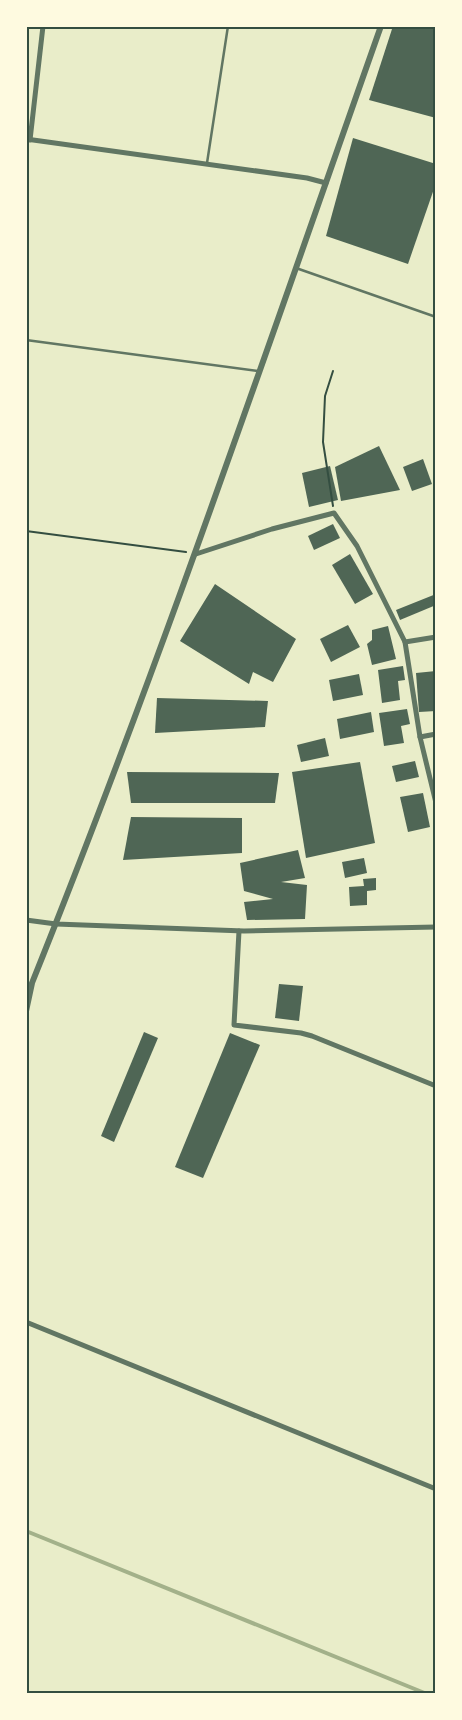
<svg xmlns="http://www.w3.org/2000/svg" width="462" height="1720" viewBox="0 0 462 1720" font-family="'Asap Condensed',sans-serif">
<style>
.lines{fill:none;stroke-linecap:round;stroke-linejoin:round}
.stream{stroke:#a3b18a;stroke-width:4}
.building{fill:#4f6655}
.path{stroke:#344e41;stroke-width:2}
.service{stroke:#617663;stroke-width:2.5}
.minor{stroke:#617663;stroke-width:5}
.tertiary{stroke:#617663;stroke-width:6}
.neatline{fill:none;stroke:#344e41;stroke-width:2}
</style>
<rect width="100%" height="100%" fill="#e9edc9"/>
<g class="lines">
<polyline class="stream" points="26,1531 427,1694"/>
</g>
<g class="building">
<polygon points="393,26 436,26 436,118 369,100"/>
<polygon points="353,138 436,164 436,183 408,264 326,236"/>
<polygon points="379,446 400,490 341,501 335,467"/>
<polygon points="423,459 432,484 412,491 403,467"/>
<polygon points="330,466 338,500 309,507 302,473"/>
<polygon points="333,524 340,538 314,550 308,536"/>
<polygon points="350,554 373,594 355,604 332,565"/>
<polygon points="215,584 296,639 273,682 253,672 249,684 180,641"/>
<polygon points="436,594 436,605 400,620 396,610"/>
<polygon points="348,625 360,647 331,662 320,639"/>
<polygon points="388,626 396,659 372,665 367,644 372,640 372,630"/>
<polygon points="403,666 405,680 398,681 400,700 382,703 378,670"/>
<polygon points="436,671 436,711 419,712 416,673"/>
<polygon points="359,674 363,695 333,701 329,680"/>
<polygon points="157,698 268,701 265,727 155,733"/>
<polygon points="407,709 410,724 401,726 404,743 384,746 379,713"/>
<polygon points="371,712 374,732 340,739 337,719"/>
<polygon points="325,738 329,756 301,762 297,745"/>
<polygon points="415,761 419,777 396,782 392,766"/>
<polygon points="360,762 375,843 306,858 292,772"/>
<polygon points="127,772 279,773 275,803 131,803"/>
<polygon points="423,793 430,827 408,832 400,797"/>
<polygon points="131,817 242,818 242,853 123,860"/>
<polygon points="298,850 305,878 281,882 307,885 305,919 247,920 244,902 273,899 244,891 240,863"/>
<polygon points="364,858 367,873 345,878 342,862"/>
<polygon points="376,878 376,890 367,891 367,905 350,906 349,887 364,886 363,879"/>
<polygon points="279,984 303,986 299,1021 275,1018"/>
<polygon points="144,1032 158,1038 114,1142 101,1136"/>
<polygon points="230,1033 260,1045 203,1178 175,1167"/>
</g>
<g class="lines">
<g class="path">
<polyline points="333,371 325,396 323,442 333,506"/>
<polyline points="26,531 186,552"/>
</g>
<g class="service">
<polyline points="207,163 228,26"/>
<polyline points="296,268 436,317"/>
<polyline points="26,340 258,371"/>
</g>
<g class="minor">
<polyline points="26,139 307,178 326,183"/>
<polyline points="30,140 43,26"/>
<polyline points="196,554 272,529 334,513 357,546 405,642 420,737 436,734"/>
<polyline points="405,642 436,637"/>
<polyline points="420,737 436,803"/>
<polyline points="26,920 56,924 244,931 436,927"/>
<polyline points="239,931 234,1025 301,1033 312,1036 436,1086"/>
<polyline points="26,1322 436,1489"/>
</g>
<path class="tertiary" d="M26 1011 32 983C159 667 268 346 381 26"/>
</g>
<rect width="462" height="1720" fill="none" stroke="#fefae0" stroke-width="55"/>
<rect x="28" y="28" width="406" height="1664" class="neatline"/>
</svg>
